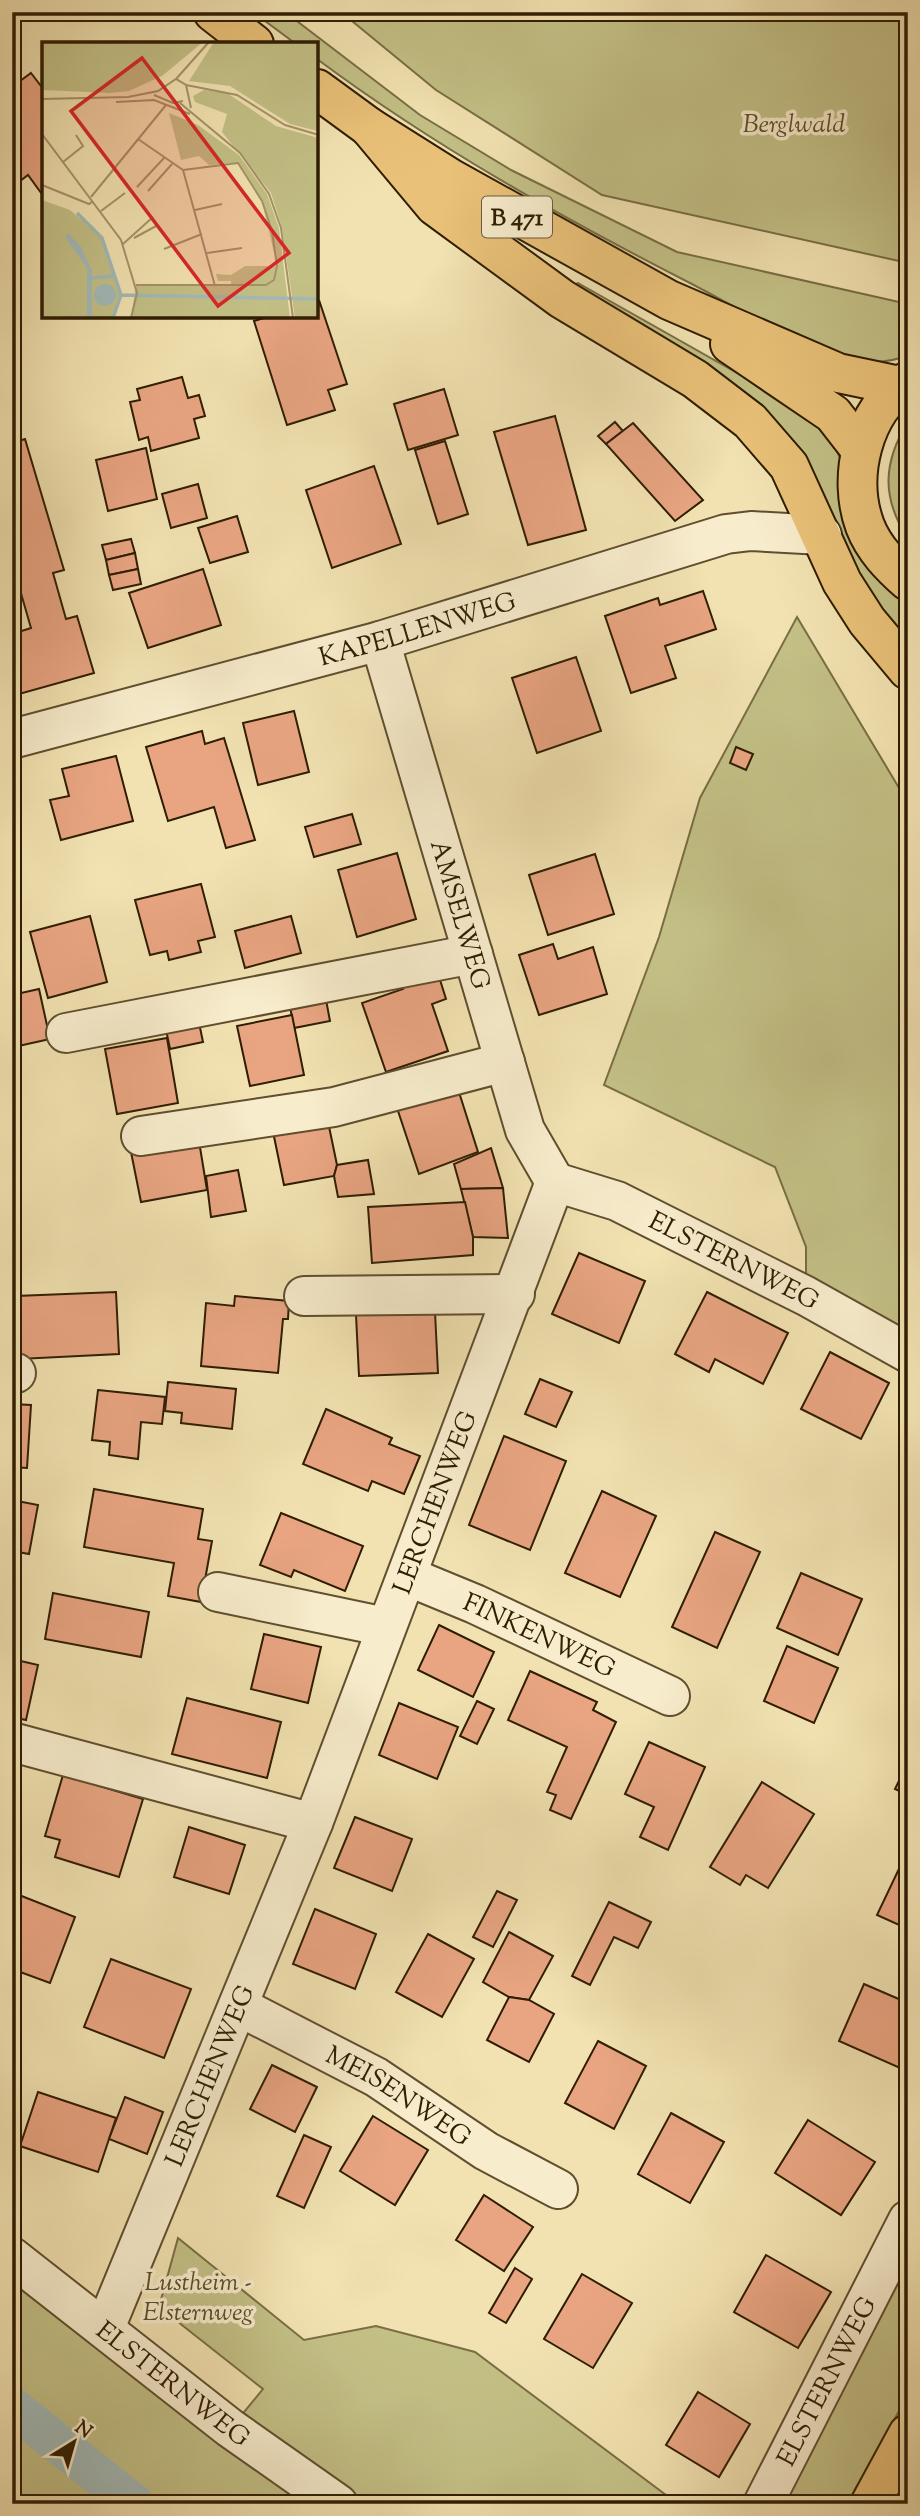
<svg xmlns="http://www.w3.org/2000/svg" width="920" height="2516" viewBox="0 0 920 2516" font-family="'Sorts Mill Goudy',serif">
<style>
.green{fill:#c3c086;stroke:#796e44;stroke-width:2}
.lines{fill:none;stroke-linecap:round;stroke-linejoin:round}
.canal{stroke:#a2bab8;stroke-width:40}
.building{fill:#e9a582;stroke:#2f1d03;stroke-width:2}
.minor-casing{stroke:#604e2e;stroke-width:42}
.major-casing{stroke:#2f1d03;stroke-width:42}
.minor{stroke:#f7eccc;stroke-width:38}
.major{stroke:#e9c178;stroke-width:38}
.labels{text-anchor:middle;stroke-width:7;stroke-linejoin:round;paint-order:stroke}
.shield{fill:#f7eccc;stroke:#6b5b3f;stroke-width:2}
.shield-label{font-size:24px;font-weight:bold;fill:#2f1d03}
.park-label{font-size:26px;font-style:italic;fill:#5b4e2a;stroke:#f7eccc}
.street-label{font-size:26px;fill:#2f1d03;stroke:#f7eccc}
.inset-river{fill:none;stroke:#a2bab8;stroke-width:3.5}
.inset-road{fill:none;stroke:#a4936b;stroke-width:2}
.view{fill:#d62828;fill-opacity:0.15;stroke:#d62828;stroke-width:3.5}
.inset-edge{fill:none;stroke:#2f1d03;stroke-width:3.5}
</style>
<rect width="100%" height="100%" fill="#f2e2b1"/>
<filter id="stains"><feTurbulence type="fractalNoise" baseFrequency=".00286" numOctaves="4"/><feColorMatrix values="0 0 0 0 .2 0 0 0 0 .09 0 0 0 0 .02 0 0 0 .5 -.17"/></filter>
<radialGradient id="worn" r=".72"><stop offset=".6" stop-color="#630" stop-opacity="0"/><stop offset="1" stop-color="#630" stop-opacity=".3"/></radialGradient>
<g class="green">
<path d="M253 12H285L420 115 511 170 677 252 908 304V355C886 365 858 363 836 355 785 336 736 307 688 282 559 216 434 146 317 59V44H296Z"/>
<polygon points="341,12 908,12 908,263 602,195 436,90"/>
<polygon points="578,283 771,392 821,426 836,449 903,597 908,600 908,645 861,585 811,474 573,286"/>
<path d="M908 421V539C881 497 883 463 908 421Z"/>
<polygon points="797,617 908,803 908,1353 806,1296 806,1247 775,1167 604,1085 659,937 700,798"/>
<polygon points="908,2220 908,2395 847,2504 763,2504"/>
<polygon points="178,2238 304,2340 376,2326 475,2352 678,2504 12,2504 12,2257 231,2428 263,2389 159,2307"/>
</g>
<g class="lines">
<polyline class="canal" points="12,2407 134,2504"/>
</g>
<g class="building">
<polygon points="31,73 44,90 44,197 28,175 20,181 12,171 12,87"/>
<polygon points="319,300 347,384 328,390 335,410 287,425 254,321 267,317 317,317"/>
<polygon points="182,377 188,398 199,395 205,416 194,419 199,438 151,451 148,437 139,440 130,402 140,400 137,389"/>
<polygon points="444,389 458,435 408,450 394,404"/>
<polygon points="555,416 586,530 528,545 494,432"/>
<polygon points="615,422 623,431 606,444 598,436"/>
<polygon points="633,423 703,500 675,521 606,444"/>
<polygon points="25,439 64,570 53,573 66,619 77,616 94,673 12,696 12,634 31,628 18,583 12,585 12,443"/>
<polygon points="445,441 468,514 438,524 415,450"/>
<polygon points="146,448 157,499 108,511 96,460"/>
<polygon points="374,466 401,544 332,568 306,490"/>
<polygon points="198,484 207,518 171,528 162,494"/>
<polygon points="237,516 248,552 210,563 198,528"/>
<polygon points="131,539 135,553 106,560 102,545"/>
<polygon points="135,553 138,569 109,575 106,560"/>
<polygon points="138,569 141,584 113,590 109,575"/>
<polygon points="203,569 221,625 148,648 129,593"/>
<polygon points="703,591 716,629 665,646 676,678 631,693 605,616 658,598 660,605"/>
<polygon points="576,657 601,731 537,753 512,678"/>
<polygon points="294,711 309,772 258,785 243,723"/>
<polygon points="202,731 205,744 224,738 255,840 226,848 214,807 168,821 146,747"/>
<polygon points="736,747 753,754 746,770 730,763"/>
<polygon points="116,756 133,821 61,840 50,800 69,796 62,769"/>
<polygon points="352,814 361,844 314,857 305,827"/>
<polygon points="397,853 416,919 357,937 338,870"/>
<polygon points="595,854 614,914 548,935 529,875"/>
<polygon points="201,884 215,937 198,941 201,952 169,960 167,951 150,955 135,900"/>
<polygon points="90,916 107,982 48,998 30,932"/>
<polygon points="291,916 301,953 245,968 235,931"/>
<polygon points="553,944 558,959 593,947 607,994 539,1015 519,955"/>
<polygon points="436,967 446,999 432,1004 448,1051 386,1072 362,1003 403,989 399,980"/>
<polygon points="39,989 50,1039 14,1047 12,995"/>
<polygon points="324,989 330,1021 294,1028 288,996"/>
<polygon points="197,1013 203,1042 170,1049 164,1020"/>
<polygon points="292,1015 304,1075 250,1086 237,1026"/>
<polygon points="167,1038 178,1103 117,1114 105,1049"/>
<polygon points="458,1089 478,1152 419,1174 397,1108"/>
<polygon points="326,1112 337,1165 334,1176 284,1185 271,1122"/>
<polygon points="198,1135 207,1190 141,1202 130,1147"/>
<polygon points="491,1148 503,1188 461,1189 454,1164"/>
<polygon points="368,1160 374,1194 338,1197 334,1176 337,1165"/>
<polygon points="238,1170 246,1211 211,1217 206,1176"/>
<polygon points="503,1188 508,1238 473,1237 461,1189"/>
<polygon points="465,1202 473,1237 473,1255 372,1263 368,1207"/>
<polygon points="579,1253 645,1281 619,1343 552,1314"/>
<polygon points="116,1292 119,1354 19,1359 16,1296"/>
<polygon points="707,1292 788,1333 763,1384 715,1359 709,1372 675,1354"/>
<polygon points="235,1296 289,1301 288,1319 283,1319 278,1373 201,1366 206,1303 234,1306"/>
<polygon points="435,1312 438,1373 359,1376 356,1315"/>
<polygon points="830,1352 889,1383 861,1439 801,1409"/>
<polygon points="540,1379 572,1392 556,1427 525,1414"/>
<polygon points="168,1382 236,1389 232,1429 181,1423 182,1413 165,1411"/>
<polygon points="98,1390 165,1397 162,1424 141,1422 138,1459 109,1455 110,1442 92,1440"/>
<polygon points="12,1404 31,1405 27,1468 12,1467"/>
<polygon points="326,1409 392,1438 389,1444 420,1456 404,1494 372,1481 368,1491 303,1464"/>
<polygon points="504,1436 566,1461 530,1550 469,1525"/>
<polygon points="94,1489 203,1509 198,1539 212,1541 201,1602 168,1596 174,1563 84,1547"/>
<polygon points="602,1491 656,1516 620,1597 565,1573"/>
<polygon points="12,1500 38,1505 29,1554 12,1551"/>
<polygon points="281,1513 363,1546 345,1591 294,1570 291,1577 260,1565"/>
<polygon points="715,1532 760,1552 717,1648 672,1627"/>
<polygon points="801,1573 862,1599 838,1655 777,1628"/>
<polygon points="53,1593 149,1612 141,1657 45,1639"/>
<polygon points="439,1625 494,1652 473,1697 418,1670"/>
<polygon points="264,1634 321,1647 308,1703 251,1689"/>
<polygon points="787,1646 838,1668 814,1723 764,1701"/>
<polygon points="12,1659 38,1665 26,1720 12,1717"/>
<polygon points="530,1671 597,1702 593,1710 616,1722 571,1819 550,1810 556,1795 547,1792 567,1747 508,1720"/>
<polygon points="187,1698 281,1722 267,1778 172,1754"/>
<polygon points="477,1701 494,1709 477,1744 460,1736"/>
<polygon points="399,1703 458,1727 437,1779 379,1755"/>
<polygon points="649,1742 705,1767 668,1850 640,1837 654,1807 625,1794"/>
<polygon points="908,1762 908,1795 895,1789"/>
<polygon points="63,1775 143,1799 119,1877 55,1857 60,1840 45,1836"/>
<polygon points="762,1782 814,1814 768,1888 746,1875 740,1885 710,1867"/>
<polygon points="355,1817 412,1839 392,1891 334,1868"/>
<polygon points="189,1827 245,1845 229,1894 174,1877"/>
<polygon points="906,1854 908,1855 908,1929 877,1915"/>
<polygon points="497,1891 517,1900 493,1947 473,1937"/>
<polygon points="14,1893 75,1917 50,1983 12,1969"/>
<polygon points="609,1902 651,1922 638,1948 614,1937 590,1985 572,1976"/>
<polygon points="315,1909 376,1934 355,1989 293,1964"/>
<polygon points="509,1932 553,1956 529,2000 509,1997 483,1982"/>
<polygon points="428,1934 474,1959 442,2017 396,1992"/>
<polygon points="111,1959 191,1989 164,2058 84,2027"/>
<polygon points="864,1984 908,2003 908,2051 900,2068 839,2041"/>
<polygon points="509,1997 529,2000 554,2014 529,2062 487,2040"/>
<polygon points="598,2041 646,2066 614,2129 565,2103"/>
<polygon points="272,2065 317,2087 295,2132 250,2109"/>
<polygon points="38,2092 116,2118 98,2172 20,2146"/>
<polygon points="125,2097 163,2112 147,2154 109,2139"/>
<polygon points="671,2113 724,2142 690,2203 638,2174"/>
<polygon points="373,2116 428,2150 395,2205 340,2171"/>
<polygon points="808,2120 875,2162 841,2215 775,2173"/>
<polygon points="304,2135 331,2147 304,2208 277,2196"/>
<polygon points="484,2195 533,2227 504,2271 456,2240"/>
<polygon points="766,2255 831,2292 798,2348 734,2312"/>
<polygon points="515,2268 532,2279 506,2323 489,2313"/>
<polygon points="582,2274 632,2303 593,2368 544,2339"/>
<polygon points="698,2392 750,2424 719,2477 666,2445"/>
</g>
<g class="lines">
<g class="minor-casing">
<g id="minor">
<path id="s1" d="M380 641 525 1130 555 1182"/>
<path id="s2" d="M12 739 380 641 726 534 751 531 822 535"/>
<polyline points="66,1033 473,954"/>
<polyline points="141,1136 334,1107 505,1062"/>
<path id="s3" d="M555 1182 617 1201 806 1296 908 1353"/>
<polyline points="304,1296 515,1294"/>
<polyline points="12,1373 16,1373"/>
<path id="s4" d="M407 1576 475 1604 670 1696"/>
<polyline points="218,1592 386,1627"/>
<polyline points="12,1742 313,1823"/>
<path id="s5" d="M238 2006 376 2077 486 2151 558 2189"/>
<path id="s6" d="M12 2257 230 2428 338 2504"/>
<path id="s7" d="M105 2328 313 1823 555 1182"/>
<path id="s8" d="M763 2504 908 2220"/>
</g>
</g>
<g class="major-casing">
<g id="major">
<polyline points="213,12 254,44"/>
<polyline points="317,89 369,127 450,178 669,300 838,373 900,386"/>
<polyline points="369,127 435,206 562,299 695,379 750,421 789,466 842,582 867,621 908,670"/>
<polyline points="730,344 833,414 861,450"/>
<path d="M908 381C862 411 847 477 865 526 874 549 891 566 908 581"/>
<polyline points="870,2504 908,2434"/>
</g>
</g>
<use href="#minor" class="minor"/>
<use href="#major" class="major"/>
</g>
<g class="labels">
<rect class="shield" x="482" y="196.5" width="70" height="41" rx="5"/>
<g class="shield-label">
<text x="517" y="225">B 471</text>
</g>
<g class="park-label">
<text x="794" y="132">Berglwald</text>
<text x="198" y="2290">Lustheim -<tspan x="198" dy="30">Elsternweg</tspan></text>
</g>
<g class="street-label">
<text dy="9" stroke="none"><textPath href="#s2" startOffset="420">KAPELLENWEG</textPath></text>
<text dy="9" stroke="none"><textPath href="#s1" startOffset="285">AMSELWEG</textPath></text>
<text dy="9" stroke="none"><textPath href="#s3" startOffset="196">ELSTERNWEG</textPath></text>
<text dy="9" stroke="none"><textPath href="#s7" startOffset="889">LERCHENWEG</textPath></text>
<text dy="9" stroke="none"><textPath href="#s4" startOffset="145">FINKENWEG</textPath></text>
<text dy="9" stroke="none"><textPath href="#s7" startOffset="273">LERCHENWEG</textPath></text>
<text dy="9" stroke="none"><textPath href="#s5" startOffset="184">MEISENWEG</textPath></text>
<text dy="9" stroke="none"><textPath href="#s8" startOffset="138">ELSTERNWEG</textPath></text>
<text dy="9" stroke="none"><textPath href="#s6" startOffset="205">ELSTERNWEG</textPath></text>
</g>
</g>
<g transform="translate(42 42)">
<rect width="276" height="276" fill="#f2e2b1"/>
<path d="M0 0H161L120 34 87 49 68 51 0 48ZM172 0H276V89L248 82 188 44 147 39ZM162 48 185 51 234 84 276 96V276H253L240 186 229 151 180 90 185 72 153 60 151 54ZM127 71 156 83 197 113 225 152 237 186 248 276H89L94 243H189V239H176L174 232 189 233 203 224H235L220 159 196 121 167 123 157 114 139 118ZM0 158 28 168 60 196 79 253 71 276H0Z" fill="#c3c086"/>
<path d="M26 191 39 205 50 229V276H45V226L23 195ZM52 253a11 11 0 1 1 22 0a11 11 0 1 1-22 0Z" fill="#a2bab8"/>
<path class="inset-river" d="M35 171 60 196 79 253M49 236 72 234M79 253 277 257M71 276 79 253"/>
<path class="inset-road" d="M134 37 167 0M144 43 195 53 243 83 277 93M112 53 131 61 141 59M0 57 86 55 116 49 134 37 144 43 149 66M74 60 112 58 148 72M138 61 198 111 227 152 239 186 251 276M0 92 79 198 95 251 89 276M96 97 141 128M21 120 41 104 34 93M141 128 173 244M0 143 47 162 51 159M95 145 122 116M106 149 130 122M49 155 124 63M153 168 180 162M59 169 83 151M92 196 116 183M81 202 111 175M122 207 160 192M165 211 200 206M94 243H224L232 238 235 224 230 189 220 159 196 121 141 128"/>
<path class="view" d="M100 16 247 211 176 264 29 69Z"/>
<rect width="276" height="276" class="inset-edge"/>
</g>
<rect width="920" height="2516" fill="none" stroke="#f2e2b1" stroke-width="42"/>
<rect x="14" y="14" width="892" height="2488" fill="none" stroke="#2f1d03" stroke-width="3.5"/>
<rect x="21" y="21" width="878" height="2474" fill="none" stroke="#2f1d03" stroke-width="2"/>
<g transform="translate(74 2442) rotate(37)" stroke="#f7eccc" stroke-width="5" paint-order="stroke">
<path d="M0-5L12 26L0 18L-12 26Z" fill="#2f1d03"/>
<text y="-10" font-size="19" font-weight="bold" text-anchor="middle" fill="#2f1d03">N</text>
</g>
<rect width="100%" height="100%" filter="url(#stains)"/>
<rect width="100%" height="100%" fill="url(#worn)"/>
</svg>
